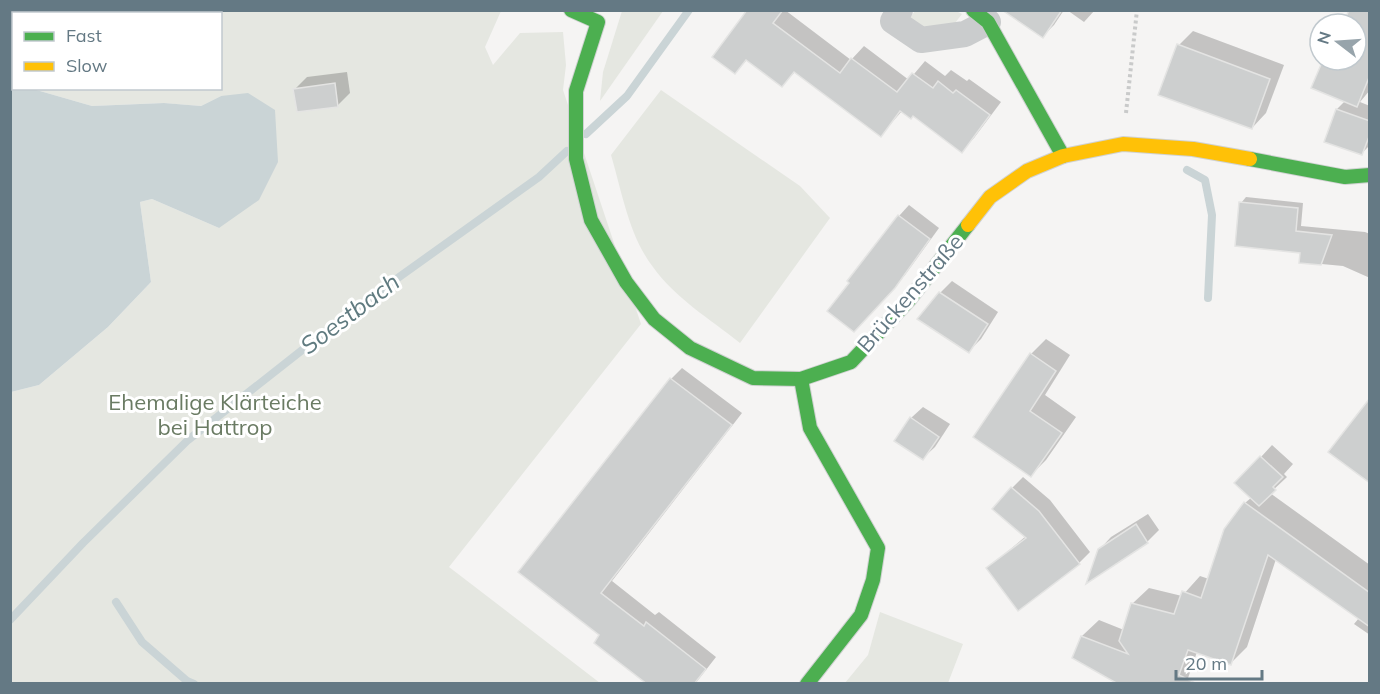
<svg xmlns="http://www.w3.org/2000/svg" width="1380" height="694" viewBox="0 0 1380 694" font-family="Mulish,sans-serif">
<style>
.green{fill:#e5e7e1}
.water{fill:#cad4d6}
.shadow{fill:#0003}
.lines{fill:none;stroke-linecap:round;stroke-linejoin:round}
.stream{stroke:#cad4d6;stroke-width:8}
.building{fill:#cdcfcf;stroke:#e4e4e3;stroke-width:1.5}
.fast-casing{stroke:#d0d2d2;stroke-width:16}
.slow-casing{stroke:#d0d2d2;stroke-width:16}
.path{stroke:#c9caca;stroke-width:4;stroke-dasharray:3 3;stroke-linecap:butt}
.street{stroke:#cacccd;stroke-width:26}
.fast{stroke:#4caf50;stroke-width:14}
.slow{stroke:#ffc107;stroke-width:14}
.labels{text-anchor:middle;stroke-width:6;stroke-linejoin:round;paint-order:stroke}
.street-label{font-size:22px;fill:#647984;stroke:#fff}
.park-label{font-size:22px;fill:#6a7b63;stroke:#fff}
.water-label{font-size:24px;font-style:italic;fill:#607b80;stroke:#fff}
</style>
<rect width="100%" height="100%" fill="#f5f4f3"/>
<g class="green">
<polygon points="11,10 28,13 14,14 13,83 11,82"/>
<polygon points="218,11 501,11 485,47 493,65 520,33 563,32 566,65 563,90 641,324 449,567 600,683 11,684 11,392 39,385 108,327 151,282 140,202 152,199 219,228 221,96 201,106 163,103 92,106 33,89 220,88 220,14 195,13"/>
<polygon points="622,11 663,11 600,101 603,72"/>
<polygon points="915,11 956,11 962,14 955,23 924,28 910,18"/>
<path d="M661 90 800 186 830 218 740 343C710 319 675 298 653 267 629 236 622 192 611 155Z"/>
<polygon points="880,612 963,644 948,683 845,683 868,655"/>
</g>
<polygon class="water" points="11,82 13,83 14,88 33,89 92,106 164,103 201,106 221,96 248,93 275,110 278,162 259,200 219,228 152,199 140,202 151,282 108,327 39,385 11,392"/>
<g class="shadow">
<polygon points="749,10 785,10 851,60 864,46 909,80 925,61 945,76 951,70 967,81 969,79 1001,102 974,138 962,151 913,114 902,111 881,135 795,72 782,85 748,59 735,72"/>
<polygon points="1025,10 1064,10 1054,25 1043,36"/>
<polygon points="1067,10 1095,10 1084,22"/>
<polygon points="1370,10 1370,90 1360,102 1370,106 1370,145 1361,154 1337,109 1346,100 1324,60 1356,60 1356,24 1338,24 1350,12"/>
<polygon points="1193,31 1284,65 1266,113 1252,128 1179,45"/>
<polygon points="347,72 350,93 338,105 295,89 307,77"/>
<polygon points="1246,197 1303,203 1301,226 1365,232 1370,234 1370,278 1343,266 1300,262 1301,252 1241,203"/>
<polygon points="909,205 939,228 905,275 864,319 899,216"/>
<polygon points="952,281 998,312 981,339 969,351 940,293"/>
<polygon points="1046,339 1070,355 1045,395 1076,417 1046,460 1031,475 975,436 1031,354"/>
<polygon points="682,368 742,413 612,581 655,615 659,612 716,657 695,684 657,684 602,635 520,572 671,379"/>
<polygon points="923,407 950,424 935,447 923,458 911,418"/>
<polygon points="1272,445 1293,464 1284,474 1287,477 1270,493 1370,565 1370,635 1354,624 1359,618 1276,559 1247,647 1231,663 1197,652 1186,684 1074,658 1082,636 1099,620 1124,630 1132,604 1149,588 1182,596 1200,576 1209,579 1245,503 1252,497 1261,457"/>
<polygon points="1023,477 1050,500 1090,552 1079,563 988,568 1026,536 1012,488"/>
<polygon points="1148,514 1159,530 1147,542 1099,550 1111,537"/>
</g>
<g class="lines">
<g class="stream">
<polyline points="586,134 627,96 689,10"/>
<polyline points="1187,170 1205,180 1212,215 1208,298"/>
<polyline points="116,602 142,642 187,681 194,684"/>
<polyline points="10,620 83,543 188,440 353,310 539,177 567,151"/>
</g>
</g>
<g class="building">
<polygon points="747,10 783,10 773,23 840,73 851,58 897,92 912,73 933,88 938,81 953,93 956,90 990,115 962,153 913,116 911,119 900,111 881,137 794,72 782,87 746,60 735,74 712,57"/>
<polygon points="1002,10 1062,10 1043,38"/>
<polygon points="1349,10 1370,10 1370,75 1357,107 1311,88 1323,60 1356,60 1356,24 1343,24"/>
<polygon points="1177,44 1270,79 1252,129 1158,95"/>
<polygon points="335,83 338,107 297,112 293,89"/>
<polygon points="1336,109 1370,121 1370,134 1362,155 1324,142"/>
<polygon points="1239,202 1298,208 1296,231 1332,235 1321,265 1299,263 1300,253 1235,246"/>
<polygon points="898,215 930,239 895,288 854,332 827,311 849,283 847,281"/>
<polygon points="939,292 988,324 969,353 917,319"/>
<polygon points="1030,353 1056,371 1030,411 1062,433 1031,477 973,437"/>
<polygon points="670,378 732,425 601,593 644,626 646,622 706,669 694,684 647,684 594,643 599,635 518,572"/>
<polygon points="1370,398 1370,483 1328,452"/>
<polygon points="910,417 939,437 923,460 894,441"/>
<polygon points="1260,456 1283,477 1273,487 1276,490 1259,506 1234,483"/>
<polygon points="1011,487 1039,511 1080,564 1018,611 986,568 1026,538 992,509"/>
<polygon points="1244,502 1370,593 1370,627 1268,555 1231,665 1188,650 1179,675 1197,684 1118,684 1072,658 1081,636 1128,654 1119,641 1131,603 1174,614 1182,591 1201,598 1224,529"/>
<polygon points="1136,524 1148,543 1086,584 1098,549"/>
</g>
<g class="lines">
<g class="fast-casing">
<g id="fast">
<polyline points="571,10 598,22 576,91 576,159 591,220 626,282 654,319 690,348 753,378 801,379 851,362 909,300 968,225"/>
<polyline points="973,10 988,22 1063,156"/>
<polyline points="1250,159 1345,177 1370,175"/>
<polyline points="801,379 810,428 878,548 873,580 861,615 807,684"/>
</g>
</g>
<g class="slow-casing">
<polyline id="slow" points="968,225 990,197 1027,171 1063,156 1123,144 1193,149 1250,159"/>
</g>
<polyline class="path" points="1126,113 1137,10"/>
<polyline class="street" points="900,10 893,21 921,40 965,34 988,22"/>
<use href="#fast" class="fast"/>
<use href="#slow" class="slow"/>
</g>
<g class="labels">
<g class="street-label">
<text transform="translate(910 293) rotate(-49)" y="8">Brückenstraße</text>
</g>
<g class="park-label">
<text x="215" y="410">Ehemalige Klärteiche<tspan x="215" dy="25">bei Hattrop</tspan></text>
</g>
<g class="water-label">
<text transform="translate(350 314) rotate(-37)" y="8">Soestbach</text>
</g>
</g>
<rect width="1380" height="694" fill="none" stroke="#647984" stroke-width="24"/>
<rect x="12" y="12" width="210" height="78" fill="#ffffff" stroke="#c1c9ce" stroke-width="1.5"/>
<rect x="24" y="32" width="30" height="9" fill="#4caf50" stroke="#c1c9ce" stroke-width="1.5"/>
<text x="66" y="42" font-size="18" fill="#647984">Fast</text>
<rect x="24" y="62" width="30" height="9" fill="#ffc107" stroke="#c1c9ce" stroke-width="1.5"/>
<text x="66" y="72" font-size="18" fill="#647984">Slow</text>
<g transform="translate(1338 42) rotate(287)"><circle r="28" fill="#ffffff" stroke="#c1c9ce" stroke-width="1.5"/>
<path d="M0-4.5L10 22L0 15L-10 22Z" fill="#97a4ab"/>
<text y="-9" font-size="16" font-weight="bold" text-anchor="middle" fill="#647984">N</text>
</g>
<path d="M1176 670v9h86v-9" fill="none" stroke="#647984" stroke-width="3"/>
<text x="1185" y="670" font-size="18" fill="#647984" stroke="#ffffff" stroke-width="4.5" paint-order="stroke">20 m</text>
</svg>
